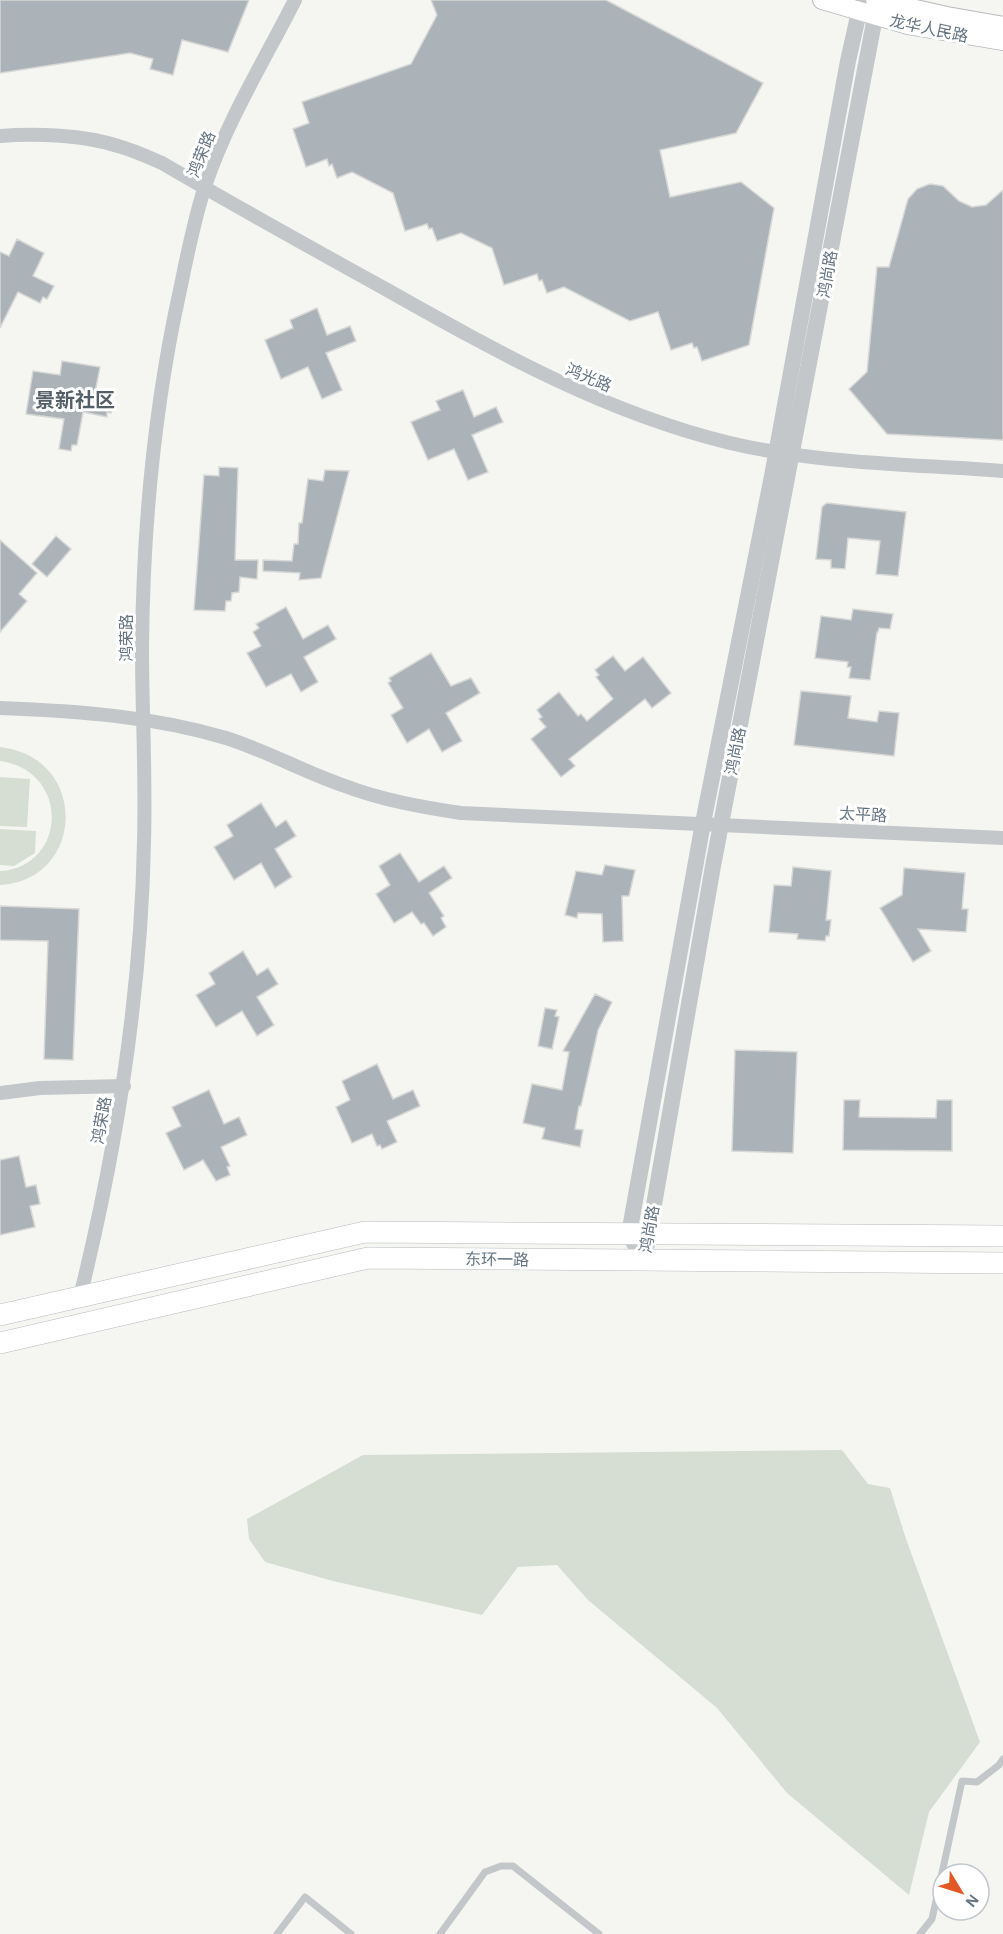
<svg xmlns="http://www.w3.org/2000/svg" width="1003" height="1934" viewBox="0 0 1003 1934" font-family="'Alegreya Sans','Noto Sans SC',sans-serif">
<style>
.green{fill:#d6ddd3}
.building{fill:#abb2b8;stroke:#d7d7d5;stroke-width:1.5}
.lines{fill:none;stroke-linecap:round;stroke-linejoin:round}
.secondary-casing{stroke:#b5babe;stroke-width:20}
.primary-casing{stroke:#b6babe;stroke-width:22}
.service{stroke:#c3c7ca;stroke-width:7}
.minor{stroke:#c3c7ca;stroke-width:14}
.tertiary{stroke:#c3c7ca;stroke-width:16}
.secondary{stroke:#fff;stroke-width:18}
.primary{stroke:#fff;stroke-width:21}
.labels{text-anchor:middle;stroke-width:6;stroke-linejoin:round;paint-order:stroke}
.street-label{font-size:16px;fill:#647483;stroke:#fff}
.quarter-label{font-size:20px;font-weight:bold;fill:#525e68;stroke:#fff}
</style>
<rect width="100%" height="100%" fill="#f5f6f2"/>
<g class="green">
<path d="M0 747C90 757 85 881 0 885V871C67 867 71 771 0 761Z"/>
<polygon points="0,777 30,779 27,827 0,826"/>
<polygon points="0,829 36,831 35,853 14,866 0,865"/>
<polygon points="842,1450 868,1484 890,1488 905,1536 980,1742 929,1812 909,1895 787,1793 717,1708 588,1600 557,1565 518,1567 482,1615 333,1581 265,1562 249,1539 247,1519 363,1455"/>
</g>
<g class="building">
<polygon points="0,0 249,0 228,52 182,40 173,75 150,69 153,59 130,53 0,73"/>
<polygon points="431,0 606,0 763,83 736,133 660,150 670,197 741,182 774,208 749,345 702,361 697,347 694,348 692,343 671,350 658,312 630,321 564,287 547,293 542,280 539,281 537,274 504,285 492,248 461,233 437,241 432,228 429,229 427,224 405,231 393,193 352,172 337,178 332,164 329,166 327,159 306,167 293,129 309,123 302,102 411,64 437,15"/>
<polygon points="930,184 943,186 959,201 972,207 986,205 1003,190 1003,440 887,434 849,389 867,372 877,267 889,267 908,199 917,189"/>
<polygon points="17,239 44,253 33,276 54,286 47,299 43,297 40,303 18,292 0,328 0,252 9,256"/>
<polygon points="317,308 327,335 350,326 356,341 326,353 342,390 322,399 308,367 281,379 265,340 293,328 290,320"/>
<polygon points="62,361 100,367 94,398 113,401 111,413 107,412 107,417 83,412 77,445 72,445 71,451 59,449 64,419 26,414 33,371 60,375"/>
<polygon points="463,390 474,417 496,407 503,422 472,435 488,472 468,480 454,449 428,460 411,422 440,410 436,401"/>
<polygon points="219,467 238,468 235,560 258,560 257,579 240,577 239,592 232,593 231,601 226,601 225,611 194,610 204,475 219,476"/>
<polygon points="325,470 349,471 321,578 299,580 300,573 263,571 263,560 292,561 294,544 298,544 299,523 302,523 308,479 323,481"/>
<polygon points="827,503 906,512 898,576 876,574 880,541 848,538 845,569 831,568 831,560 816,559 822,507"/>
<polygon points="56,536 71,549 47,577 32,564"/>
<polygon points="0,540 37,573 19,594 27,601 0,632"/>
<polygon points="286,607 303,639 328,625 336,639 304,657 318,682 301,692 291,674 266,687 247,653 261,646 253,632 259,628 256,624"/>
<polygon points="853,609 893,614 890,629 879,628 878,632 877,632 870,680 849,678 851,667 847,667 848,662 815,658 821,616 851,620"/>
<polygon points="431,653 451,686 471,678 480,693 446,713 462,741 442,752 429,729 407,743 391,715 403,708 388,683 391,681 389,678"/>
<polygon points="613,656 625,671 643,657 671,693 652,708 645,699 569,759 575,766 561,777 531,739 546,727 539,719 542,717 537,710 559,692 578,716 581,714 587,721 613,699 596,677 599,675 595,670"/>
<polygon points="801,691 851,696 848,718 877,722 879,711 899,713 894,756 794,745"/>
<polygon points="261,803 276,827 286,820 296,836 275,849 292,877 275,888 261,863 234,880 214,847 233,836 227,825"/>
<polygon points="400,853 419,882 444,866 452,878 429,893 444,916 441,918 446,927 433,936 424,923 421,924 412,912 394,923 376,894 390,885 379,866"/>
<polygon points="605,865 635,870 629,896 622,896 623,941 603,942 602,914 578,913 577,918 565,915 576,871 602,875"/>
<polygon points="793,867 831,871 826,920 831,920 829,936 826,936 825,941 797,939 798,934 769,932 774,885 791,886"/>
<polygon points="904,868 965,873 962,909 968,909 966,932 918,929 931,951 913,962 880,908 902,895"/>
<polygon points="0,906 79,909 73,1060 44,1059 48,941 0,940"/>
<polygon points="243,951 257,975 268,968 278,984 257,997 274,1025 257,1036 242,1011 216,1027 196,995 215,984 209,973"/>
<polygon points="595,994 612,1002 598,1030 581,1106 579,1106 575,1129 583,1130 580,1147 542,1139 545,1128 523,1123 532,1084 562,1090 569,1052 563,1051"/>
<polygon points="545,1008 557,1010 555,1016 559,1017 552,1049 538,1046"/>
<polygon points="735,1050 797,1052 793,1153 732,1151"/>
<polygon points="377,1064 393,1099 413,1090 420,1106 387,1121 397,1142 382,1149 380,1145 377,1146 372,1134 352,1143 336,1107 350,1100 342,1081"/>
<polygon points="209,1090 224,1124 239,1117 247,1135 221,1147 230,1166 227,1167 230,1175 216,1181 203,1160 184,1170 166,1133 181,1126 172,1107"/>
<polygon points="844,1100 860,1100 859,1117 936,1118 937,1100 952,1100 952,1151 843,1150"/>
<polygon points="19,1156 26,1187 36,1185 40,1204 30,1206 35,1227 0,1235 0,1160"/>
</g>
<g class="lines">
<g class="secondary-casing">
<g id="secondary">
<polyline points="822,0 908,25 1003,41"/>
<polyline points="875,0 947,16 1003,26"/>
</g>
</g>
<g class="primary-casing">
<g id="primary">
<polyline points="0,1315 365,1232 1003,1236"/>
<polyline points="0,1343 368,1258 1003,1263"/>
</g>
</g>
<g class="service">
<polyline points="277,1934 305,1897 351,1934"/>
<polyline points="440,1934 485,1872 501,1866 513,1866 599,1934"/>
<polyline points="920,1934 932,1919 962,1781 977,1782 999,1765 1003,1759"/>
</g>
<g class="minor">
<path d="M0 136C35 133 85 135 118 146 133 150 148 157 162 163 237 207 313 249 389 291 499 353 606 413 730 443 819 464 913 464 1003 471"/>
<path d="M0 708C77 711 152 716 226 738 267 751 304 772 345 786 382 800 421 807 461 813L1003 838"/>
<polyline points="0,1093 40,1088 124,1086"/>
<path d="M80 1297C117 1147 141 996 144 842 146 777 142 713 142 648 143 528 154 408 180 290 187 256 194 220 205 186 227 121 264 61 295 0"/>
</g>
<g class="tertiary">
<polyline points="647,1245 713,866 875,17 872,2"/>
<polyline points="644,1261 629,1234 703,823 772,476 848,61 859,12 868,3"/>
</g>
<use href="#secondary" class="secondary"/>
<use href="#primary" class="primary"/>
</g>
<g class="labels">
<g class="street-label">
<text transform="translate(929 28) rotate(12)" y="6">龙华人民路</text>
<text transform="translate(201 154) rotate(-68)" y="6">鸿荣路</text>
<text transform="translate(827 274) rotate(-80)" y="6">鸿尚路</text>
<text transform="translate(589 377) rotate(23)" y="6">鸿光路</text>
<text transform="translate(126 638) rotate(-90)" y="6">鸿荣路</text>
<text transform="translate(735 751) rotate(-79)" y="6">鸿尚路</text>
<text transform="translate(863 814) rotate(3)" y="6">太平路</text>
<text transform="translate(101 1120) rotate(-80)" y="6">鸿荣路</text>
<text transform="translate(649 1229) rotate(-80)" y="6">鸿尚路</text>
<text transform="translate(497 1259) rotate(1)" y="6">东环一路</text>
</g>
<g class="quarter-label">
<text x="75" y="407">景新社区</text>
</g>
</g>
<g transform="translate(961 1892) rotate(128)"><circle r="28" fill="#ffffff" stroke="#c1c7cd" stroke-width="1.5"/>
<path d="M0-4.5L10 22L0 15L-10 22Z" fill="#e35925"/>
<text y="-9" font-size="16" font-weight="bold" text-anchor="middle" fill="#647483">N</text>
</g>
</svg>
